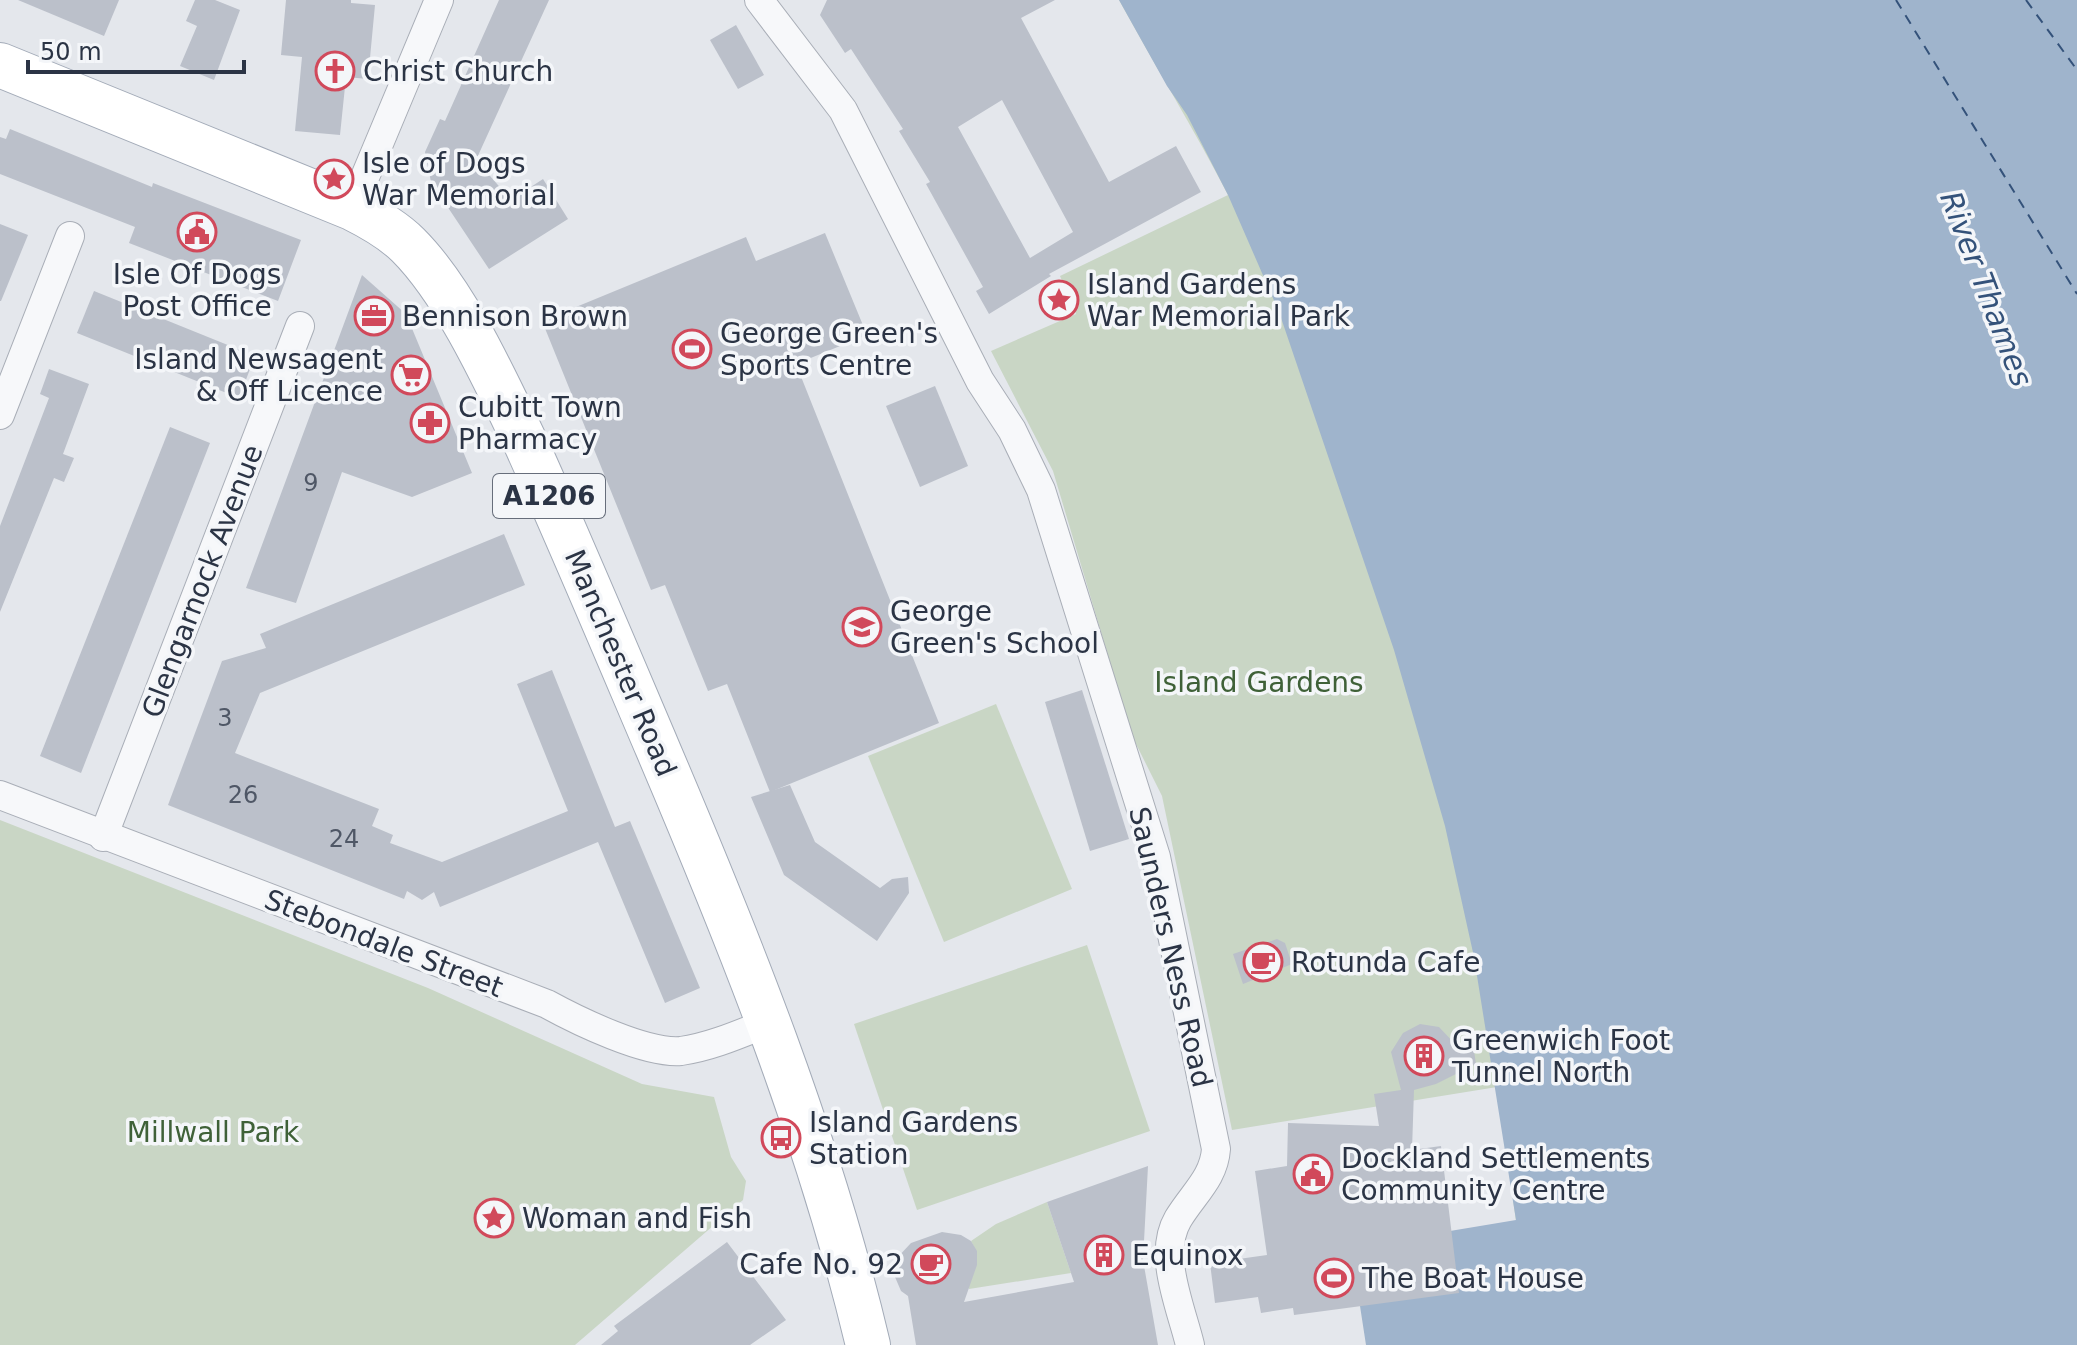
<svg xmlns="http://www.w3.org/2000/svg" width="2077" height="1345" viewBox="0 0 2077 1345" font-family="'DejaVu Sans',sans-serif">
<style>
.green{fill:#c9d6c5}
.water{fill:#9fb4cc}
.lines{fill:none;stroke-linecap:round;stroke-linejoin:round}
.ferry{stroke:#34527a;stroke-width:2;stroke-dasharray:10 8;stroke-linecap:butt}
.building{fill:#bbc0ca;fill-rule:evenodd}
.street-casing{stroke:#a9aeb7;stroke-width:30}
.primary-casing{stroke:#a3abb8;stroke-width:46}
.street{stroke:#f7f8fa;stroke-width:28}
.primary{stroke:#fff;stroke-width:44}
.labels{text-anchor:middle;stroke-width:7;stroke-linejoin:round;paint-order:stroke}
.number-label{font-size:24px;fill:#4f5766}
.shield{fill:#f4f6f9;stroke:#676e7b;stroke-width:2}
.shield-label{font-size:26px;font-weight:bold;fill:#2b3445}
.poi-label{font-size:28px;fill:#2b3445;stroke:#f4f6f9;text-anchor:start}
.street-label{font-size:28px;fill:#2b3445;stroke:#f4f6f9}
.park-label{font-size:28px;fill:#3f6138;stroke:#f4f6f9}
.water-label{font-size:30px;font-style:italic;fill:#34527a;stroke:#f4f6f9}
</style>
<rect width="100%" height="100%" fill="#e4e7ec"/>
<g class="green">
<path d="M1119 0H1227L1558 807 1516 1221 1497 1087 1232 1130 1162 796 1132 736 1053 471 991 351 1076 314 1060 276 1228 195C1194 129 1155 66 1119 0Z"/>
<polygon points="996,704 1072,889 944,942 868,756"/>
<polygon points="0,820 428,988 642,1084 714,1097 731,1157 746,1181 743,1200 575,1345 0,1345"/>
<polygon points="1087,945 1150,1131 917,1210 854,1024"/>
<path d="M1047 1202 1071 1273 969 1289C967 1271 983 1262 971 1241L996 1224Z"/>
</g>
<polygon class="water" points="1119,0 2077,0 2077,1345 1366,1345 1360,1306 1450,1231 1516,1220 1474,957 1445,826 1394,650 1279,312 1228,195 1187,115 1167,86"/>
<g class="lines">
<g class="ferry">
<polyline points="1896,0 2077,294"/>
<polyline points="2026,0 2077,70"/>
</g>
</g>
<g class="building">
<polygon points="18,0 119,0 104,36"/>
<polygon points="195,0 215,0 240,10 214,80 180,66 197,26 186,21"/>
<polygon points="286,0 351,0 351,3 375,5 368,79 346,77 340,135 295,131 302,57 281,55"/>
<polygon points="499,0 549,0 476,160 511,200 543,179 568,219 489,269 431,182 425,152 440,119 445,121"/>
<path d="M827 0H1055L1021 18 1109 182 1176 146 1201 192 1049 274 1051 276 989 314 976 291 983 287 926 184 930 182 899 131 903 129 851 49 845 53 820 15ZM1002 100 1073 232 1030 258 958 127Z"/>
<polygon points="736,25 764,75 738,89 710,40"/>
<polygon points="10,129 152,187 153,183 301,240 278,301 129,243 135,227 0,174 0,137 6,139"/>
<polygon points="0,224 28,235 1,301 0,301"/>
<polygon points="825,233 867,335 796,364 939,723 770,792 727,684 708,691 665,585 651,590 542,321 746,237 756,261"/>
<polygon points="362,275 406,314 472,473 412,497 342,472 296,603 246,588"/>
<polygon points="94,291 255,356 239,398 77,333"/>
<polygon points="49,369 89,384 63,454 74,458 64,482 54,478 0,612 0,526 49,398 40,394"/>
<polygon points="935,386 968,466 920,487 886,406"/>
<polygon points="170,427 210,443 81,773 40,756"/>
<polygon points="504,534 525,585 260,693 235,753 379,809 372,826 393,835 390,843 442,862 568,811 517,684 552,670 615,827 630,821 700,988 665,1003 598,842 440,907 434,892 422,900 407,891 404,899 168,805 222,661 266,648 260,634"/>
<polygon points="1082,690 1129,839 1090,851 1045,702"/>
<polygon points="790,785 815,842 880,888 892,879 908,877 909,893 877,941 784,875 751,797"/>
<polygon points="1277,939 1285,943 1292,964 1243,984 1233,954"/>
<polygon points="1420,1024 1439,1027 1457,1046 1473,1044 1476,1064 1436,1084 1414,1090 1412,1150 1441,1146 1459,1293 1294,1315 1293,1308 1261,1313 1258,1297 1215,1303 1210,1263 1267,1255 1255,1171 1287,1166 1288,1123 1379,1126 1374,1094 1401,1090 1391,1052 1403,1033"/>
<polygon points="1148,1166 1143,1260 1158,1345 916,1345 908,1296 901,1291 892,1270 896,1259 911,1243 942,1232 961,1235 971,1241 977,1251 977,1265 964,1302 1074,1282 1047,1202"/>
<polygon points="727,1242 786,1320 750,1345 601,1345 618,1331 614,1326"/>
</g>
<g class="lines">
<g class="street-casing">
<g id="street">
<path d="M759 0 843 110 980 381 1012 430 1041 490 1156 857 1216 1149C1214 1178 1193 1194 1178 1219 1157 1255 1181 1307 1190 1345"/>
<polyline points="352,208 439,0"/>
<polyline points="0,415 70,236"/>
<path d="M0 795 547 1004C578 1021 646 1054 681 1051 711 1047 742 1033 770 1022"/>
<polyline points="103,837 300,326"/>
</g>
</g>
<g class="primary-casing">
<path id="primary" d="M0 65 352 208C372 218 392 229 408 245 457 294 497 384 527 446 572 546 614 646 657 747 740 942 819 1138 868 1345"/>
</g>
<use href="#street" class="street"/>
<use href="#primary" class="primary"/>
</g>
<defs>
<g id="church-ring" transform="scale(2)"><circle r="9.5" fill="#f4f6f9" stroke="#d1495b" stroke-width="1.5"/><path d="M-1.2-6h2.4v3.5h3.3v2.4h-3.3V6h-2.4V-.1h-3.3v-2.4h3.3Z" fill="#d1495b"/></g>
<g id="sight-ring" transform="scale(2)"><circle r="9.5" fill="#f4f6f9" stroke="#d1495b" stroke-width="1.5"/><path d="M0-6L1.8-2.2L6-1.7L2.9 1.2L3.7 5.4L0 3.3L-3.7 5.4L-2.9 1.2L-6-1.7L-1.8-2.2Z" fill="#d1495b"/></g>
<g id="civic-ring" transform="scale(2)"><circle r="9.5" fill="#f4f6f9" stroke="#d1495b" stroke-width="1.5"/><path d="M-.6-6.5H3V-4.5H.6V-3L4-1V1h2V6H-6V1h2V-1L-.6-3ZM-1.2 2.5V6h2.4V2.5Z" fill="#d1495b"/></g>
<g id="office-ring" transform="scale(2)"><circle r="9.5" fill="#f4f6f9" stroke="#d1495b" stroke-width="1.5"/><path d="M-6-3h4V-5.5h4V-3h4V5H-6ZM-1-4.5V-3h2v-1.5ZM-6 0V1H6V0Z" fill="#d1495b"/></g>
<g id="stadium-ring" transform="scale(2)"><circle r="9.5" fill="#f4f6f9" stroke="#d1495b" stroke-width="1.5"/><path d="M0-5a6.5 5 0 1 0 0 10a6.5 5 0 1 0 0-10ZM-3.5-1.8h7v3.6h-7Z" fill="#d1495b"/></g>
<g id="supermarket-ring" transform="scale(2)"><circle r="9.5" fill="#f4f6f9" stroke="#d1495b" stroke-width="1.5"/><path d="M-6-5.5h2.5l.6 2H6L4.5 2H-2.5L-4.4-4H-6ZM-1.5 3.2a1.3 1.3 0 1 0 .1 0ZM3 3.2a1.3 1.3 0 1 0 .1 0Z" fill="#d1495b"/></g>
<g id="pharmacy-ring" transform="scale(2)"><circle r="9.5" fill="#f4f6f9" stroke="#d1495b" stroke-width="1.5"/><path d="M-2-6h4v4h4v4h-4v4h-4v-4h-4v-4h4Z" fill="#d1495b"/></g>
<g id="school-ring" transform="scale(2)"><circle r="9.5" fill="#f4f6f9" stroke="#d1495b" stroke-width="1.5"/><path d="M0-5L7-2L0 1L-7-2ZM-4 1L0 2.5L4 1V4Q0 6-4 4Z" fill="#d1495b"/></g>
<g id="cafe-ring" transform="scale(2)"><circle r="9.5" fill="#f4f6f9" stroke="#d1495b" stroke-width="1.5"/><path d="M-5.5-4.5H6V0H3Q3 3.5 0 3.5H-2.5Q-5.5 3.5-5.5 0ZM3-3.2v2h1.7v-2ZM-6 4.5H4V6H-6Z" fill="#d1495b"/></g>
<g id="building-ring" transform="scale(2)"><circle r="9.5" fill="#f4f6f9" stroke="#d1495b" stroke-width="1.5"/><path d="M-4-6H4V6H1V3H-1V6H-4ZM-2.5-4.3h1.7v1.8h-1.7ZM.8-4.3h1.7v1.8H.8ZM-2.5-1h1.7V.8h-1.7ZM.8-1h1.7V.8H.8Z" fill="#d1495b"/></g>
<g id="bus-ring" transform="scale(2)"><circle r="9.5" fill="#f4f6f9" stroke="#d1495b" stroke-width="1.5"/><path d="M-5-6H5V4H4V6H2V4H-2V6H-4V4H-5ZM-3.5-4V0h7V-4ZM-3.5 1.2v1.5H-2V1.2ZM2 1.2v1.5H3.5V1.2Z" fill="#d1495b"/></g>
</defs>
<g fill-rule="evenodd">
<use href="#church-ring" x="335" y="71"/>
<use href="#sight-ring" x="334" y="179"/>
<use href="#civic-ring" x="197" y="232"/>
<use href="#sight-ring" x="1059" y="300"/>
<use href="#office-ring" x="374" y="316"/>
<use href="#stadium-ring" x="692" y="349"/>
<use href="#supermarket-ring" x="411" y="375"/>
<use href="#pharmacy-ring" x="430" y="423"/>
<use href="#school-ring" x="862" y="627"/>
<use href="#cafe-ring" x="1263" y="962"/>
<use href="#building-ring" x="1424" y="1056"/>
<use href="#bus-ring" x="781" y="1138"/>
<use href="#civic-ring" x="1313" y="1174"/>
<use href="#sight-ring" x="494" y="1218"/>
<use href="#building-ring" x="1104" y="1255"/>
<use href="#cafe-ring" x="931" y="1264"/>
<use href="#stadium-ring" x="1334" y="1278"/>
</g>
<g class="labels">
<g class="number-label">
<text x="311" y="491">9</text>
<text x="225" y="726">3</text>
<text x="243" y="803">26</text>
<text x="344" y="847">24</text>
</g>
<rect class="shield" x="493" y="474" width="112" height="44" rx="6"/>
<g class="shield-label">
<text x="549" y="505">A1206</text>
</g>
<g class="poi-label">
<text x="363" y="81">Christ Church</text>
<text x="362" y="173">Isle of Dogs<tspan x="362" dy="32">War Memorial</tspan></text>
<text x="197" y="284" text-anchor="middle">Isle Of Dogs<tspan x="197" dy="32">Post Office</tspan></text>
<text x="1087" y="294">Island Gardens<tspan x="1087" dy="32">War Memorial Park</tspan></text>
<text x="402" y="326">Bennison Brown</text>
<text x="720" y="343">George Green's<tspan x="720" dy="32">Sports Centre</tspan></text>
<text x="383" y="369" text-anchor="end">Island Newsagent<tspan x="383" dy="32">&amp; Off Licence</tspan></text>
<text x="458" y="417">Cubitt Town<tspan x="458" dy="32">Pharmacy</tspan></text>
<text x="890" y="621">George<tspan x="890" dy="32">Green's School</tspan></text>
<text x="1291" y="972">Rotunda Cafe</text>
<text x="1452" y="1050">Greenwich Foot<tspan x="1452" dy="32">Tunnel North</tspan></text>
<text x="809" y="1132">Island Gardens<tspan x="809" dy="32">Station</tspan></text>
<text x="1341" y="1168">Dockland Settlements<tspan x="1341" dy="32">Community Centre</tspan></text>
<text x="522" y="1228">Woman and Fish</text>
<text x="1132" y="1265">Equinox</text>
<text x="903" y="1274" text-anchor="end">Cafe No. 92</text>
<text x="1362" y="1288">The Boat House</text>
</g>
<g class="street-label">
<text transform="translate(202 581) rotate(-69)" y="10">Glengarnock Avenue</text>
<text transform="translate(621 663) rotate(67)" y="10">Manchester Road</text>
<text transform="translate(384 943) rotate(21)" y="10">Stebondale Street</text>
<text transform="translate(1171 947) rotate(77)" y="10">Saunders Ness Road</text>
</g>
<g class="park-label">
<text x="1259" y="692">Island Gardens</text>
<text x="213" y="1142">Millwall Park</text>
</g>
<g class="water-label">
<text transform="translate(1986 289) rotate(69)" y="10">River Thames</text>
</g>
</g>
<path d="M28 60v12h216v-12" fill="none" stroke="#2b3445" stroke-width="4"/>
<text x="40" y="60" font-size="24" fill="#2b3445" stroke="#f4f6f9" stroke-width="6" paint-order="stroke">50 m</text>
</svg>
